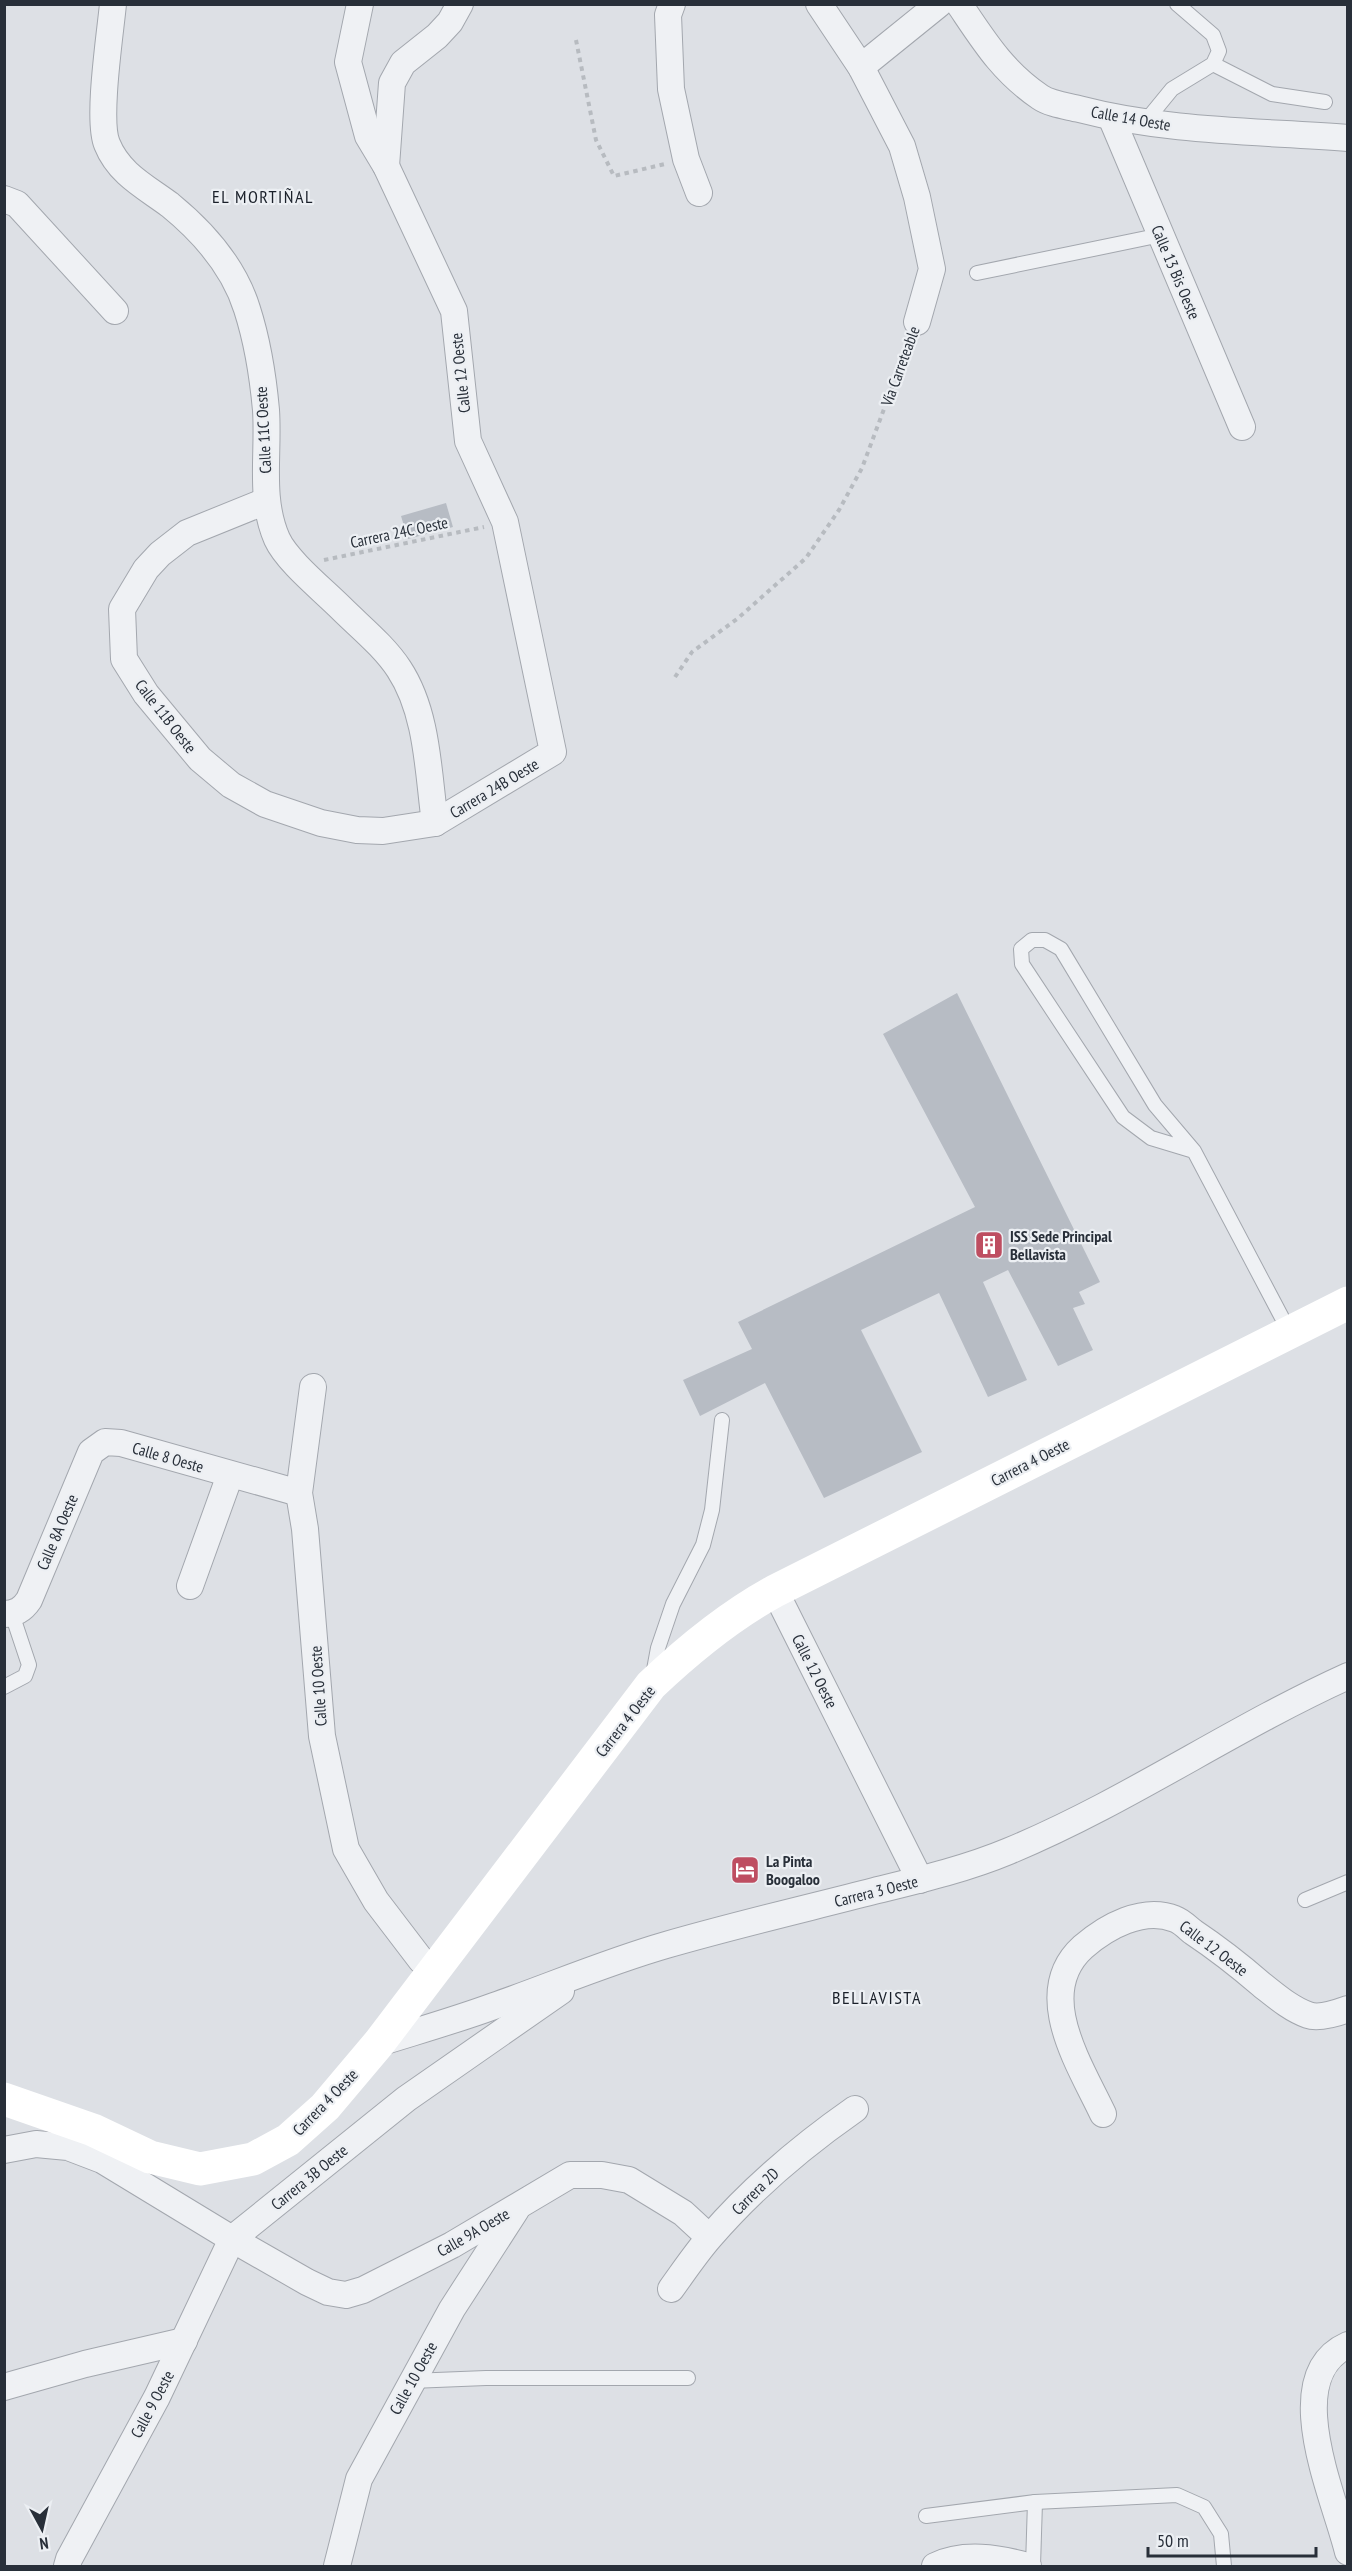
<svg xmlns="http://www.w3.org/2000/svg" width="1352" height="2571" viewBox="0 0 1352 2571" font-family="'PT Sans Narrow',sans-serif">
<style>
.building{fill:#b7bcc4}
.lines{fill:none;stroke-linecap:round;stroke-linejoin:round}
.lane-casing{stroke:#a3a7ae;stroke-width:16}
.street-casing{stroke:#a3a7ae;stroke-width:28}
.path{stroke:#b7bbc0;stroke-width:4;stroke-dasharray:4.5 4.5;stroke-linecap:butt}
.lane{stroke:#eff1f4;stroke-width:14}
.street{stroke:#eff1f4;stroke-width:26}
.secondary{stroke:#fff;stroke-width:33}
.labels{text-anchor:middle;stroke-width:4.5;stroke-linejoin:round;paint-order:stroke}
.street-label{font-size:16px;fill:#282f39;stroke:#eceff3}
.poi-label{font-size:16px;font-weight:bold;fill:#282f39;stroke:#eceff3;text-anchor:start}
.neighbourhood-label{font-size:18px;letter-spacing:1.5px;fill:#1a202a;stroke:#eceff3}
</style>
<rect width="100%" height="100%" fill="#dde0e5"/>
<g class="building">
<polygon points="446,503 453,527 408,539 401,516"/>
<polygon points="957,993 1100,1282 1079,1292 1085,1304 1073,1308 1093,1350 1058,1366 1008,1270 983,1282 1027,1380 988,1397 939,1293 861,1330 922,1452 824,1498 765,1383 700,1416 683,1380 752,1349 738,1322 975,1207 883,1034"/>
</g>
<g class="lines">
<g class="lane-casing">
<g id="lane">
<polyline points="1213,64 1272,94 1325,102"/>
<polyline points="1145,122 1172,89 1213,64 1219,51 1213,35 1177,4"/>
<polyline points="977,273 1161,235"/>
<polyline points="1194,1151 1151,1138 1123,1117 1022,964 1021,949 1032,940 1045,940 1061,949 1155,1105 1194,1151 1289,1331"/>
<polyline points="653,1675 658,1648 673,1604 703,1545 712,1510 722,1420"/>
<polyline points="4,1687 25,1676 29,1665 12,1614"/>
<polyline points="1305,1900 1348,1882"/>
<polyline points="411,2381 486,2378 688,2378"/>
<polyline points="926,2516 1035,2502 1177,2495 1204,2507 1221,2534 1224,2566"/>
<polyline points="1033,2566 1035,2502"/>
</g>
</g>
<g class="street-casing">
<g id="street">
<path d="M113 4C110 35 97 120 107 144 119 174 146 187 170 205 203 232 234 267 247 309 257 340 263 377 266 410 269 454 259 498 277 539 287 561 323 590 341 608 360 627 384 646 399 669 428 713 428 772 435 823"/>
<polyline points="672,4 668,15 671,89 686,159 699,193"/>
<polyline points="819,4 861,67 902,146 917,197 932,269 917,322"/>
<path d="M959 4C984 41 1002 71 1040 97 1050 104 1067 106 1079 109 1167 132 1258 131 1348 138"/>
<polyline points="861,67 939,4"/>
<polyline points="1111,117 1242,427"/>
<polyline points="386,166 392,83 403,63 437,36 450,22 460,4"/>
<polyline points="4,199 17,204 115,311"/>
<polyline points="266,501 187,533 160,554 146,569 122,609 124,659 146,694 200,759 231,785 265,804 321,823 357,830 383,831 435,823 553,752 505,522 468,441 454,311 386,166 368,136 348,62 360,4"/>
<polyline points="313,1387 299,1493 305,1529 322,1736 346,1849 376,1901 421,1960"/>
<polyline points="190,1586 230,1475"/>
<polyline points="775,1591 920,1880"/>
<path d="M4 1614C16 1614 23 1609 29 1600L91 1452 105 1442 121 1443 299 1493"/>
<path d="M379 2043C417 2031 456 2020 494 2006 551 1986 607 1962 666 1945 735 1925 804 1909 874 1891 919 1880 966 1869 1009 1851 1127 1802 1231 1729 1348 1676"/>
<path d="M1103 2114C1080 2065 1032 1993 1083 1947 1106 1927 1143 1906 1175 1919 1181 1921 1188 1928 1193 1932 1217 1948 1240 1966 1262 1985 1276 1996 1291 2009 1308 2015 1319 2019 1337 2013 1348 2009"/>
<polyline points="4,2150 36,2144 68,2147 102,2160 232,2239 307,2282 328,2292 346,2295 363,2290 452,2245 570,2175 602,2175 629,2180 683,2213 709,2237"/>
<path d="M671 2289C684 2271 696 2253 710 2237 753 2187 802 2146 855 2109"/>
<path d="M1348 2345C1278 2376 1335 2498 1348 2552"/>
<polyline points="4,2387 85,2364 184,2341"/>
<polyline points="67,2566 69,2559 157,2397 232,2239 406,2099 561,1991"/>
<polyline points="337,2566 359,2479 452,2309 516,2210"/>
<path d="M935 2566C964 2552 998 2558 1028 2566"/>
</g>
</g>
<g class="path">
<polyline points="576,40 596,140 614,176 665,164"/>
<polyline points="324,560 484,527"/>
<polyline points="675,677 692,652 737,619 806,558 839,510 862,468 909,342"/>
</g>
<use href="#lane" class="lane"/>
<use href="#street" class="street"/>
<path class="secondary" d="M4 2099 93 2130 150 2157 200 2169 253 2159 288 2140 325 2107 379 2043 651 1685C689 1649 729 1616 775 1591L1348 1303"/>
</g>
<defs>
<g id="building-square" transform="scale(1.5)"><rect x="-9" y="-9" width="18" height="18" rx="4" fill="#be4e61" stroke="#eceff3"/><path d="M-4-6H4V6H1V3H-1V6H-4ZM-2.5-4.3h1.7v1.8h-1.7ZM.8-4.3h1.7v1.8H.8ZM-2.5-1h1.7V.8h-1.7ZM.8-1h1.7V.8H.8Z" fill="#fff"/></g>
<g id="hotel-square" transform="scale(1.5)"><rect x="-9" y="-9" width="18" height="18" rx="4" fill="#be4e61" stroke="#eceff3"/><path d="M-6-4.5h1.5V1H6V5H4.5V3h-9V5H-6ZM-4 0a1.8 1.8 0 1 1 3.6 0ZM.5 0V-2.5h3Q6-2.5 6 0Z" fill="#fff"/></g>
</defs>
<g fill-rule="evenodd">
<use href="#building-square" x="989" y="1245"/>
<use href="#hotel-square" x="745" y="1870"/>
</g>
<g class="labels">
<g class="street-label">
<text transform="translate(1131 118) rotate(10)" y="6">Calle 14 Oeste</text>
<text transform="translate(1176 272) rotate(67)" y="6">Calle 13 Bis Oeste</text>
<text transform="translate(900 366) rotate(-70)" y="6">Vía Carreteable</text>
<text transform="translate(460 373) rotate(-96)" y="6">Calle 12 Oeste</text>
<text transform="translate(263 430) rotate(-93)" y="6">Calle 11C Oeste</text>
<text transform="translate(399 532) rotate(-12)" y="6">Carrera 24C Oeste</text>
<text transform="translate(166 716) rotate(52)" y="6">Calle 11B Oeste</text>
<text transform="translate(494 788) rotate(-31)" y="6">Carrera 24B Oeste</text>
<text transform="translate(168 1457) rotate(16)" y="6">Calle 8 Oeste</text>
<text transform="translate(1030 1462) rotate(-27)" y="6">Carrera 4 Oeste</text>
<text transform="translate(57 1532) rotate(-67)" y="6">Calle 8A Oeste</text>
<text transform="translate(815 1671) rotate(63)" y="6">Calle 12 Oeste</text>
<text transform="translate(318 1686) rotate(-94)" y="6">Calle 10 Oeste</text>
<text transform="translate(625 1721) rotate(-52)" y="6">Carrera 4 Oeste</text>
<text transform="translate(876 1891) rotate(-14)" y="6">Carrera 3 Oeste</text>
<text transform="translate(1214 1948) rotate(37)" y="6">Calle 12 Oeste</text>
<text transform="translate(325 2102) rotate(-46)" y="6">Carrera 4 Oeste</text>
<text transform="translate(309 2177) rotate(-39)" y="6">Carrera 3B Oeste</text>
<text transform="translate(755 2191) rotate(-45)" y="6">Carrera 2D</text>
<text transform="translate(473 2232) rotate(-30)" y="6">Calle 9A Oeste</text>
<text transform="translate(413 2378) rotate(-61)" y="6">Calle 10 Oeste</text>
<text transform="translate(152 2404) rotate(-62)" y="6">Calle 9 Oeste</text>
</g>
<g class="poi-label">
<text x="1010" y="1242">ISS Sede Principal<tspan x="1010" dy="18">Bellavista</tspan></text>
<text x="766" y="1867">La Pinta<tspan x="766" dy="18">Boogaloo</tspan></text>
</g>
<g class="neighbourhood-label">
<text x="263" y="203">EL MORTIÑAL</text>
<text x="877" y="2004">BELLAVISTA</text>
</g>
</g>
<rect width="1352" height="2571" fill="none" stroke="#282f39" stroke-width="12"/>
<g transform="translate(42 2529) rotate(172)" stroke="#eceff3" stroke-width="4.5" paint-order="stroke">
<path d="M0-4.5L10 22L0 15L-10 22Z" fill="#282f39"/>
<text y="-9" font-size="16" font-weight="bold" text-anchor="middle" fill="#282f39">N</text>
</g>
<path d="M1148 2547v9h168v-9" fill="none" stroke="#282f39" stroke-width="3"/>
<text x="1157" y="2547" font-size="18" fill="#282f39" stroke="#eceff3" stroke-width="4.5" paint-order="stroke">50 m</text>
</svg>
